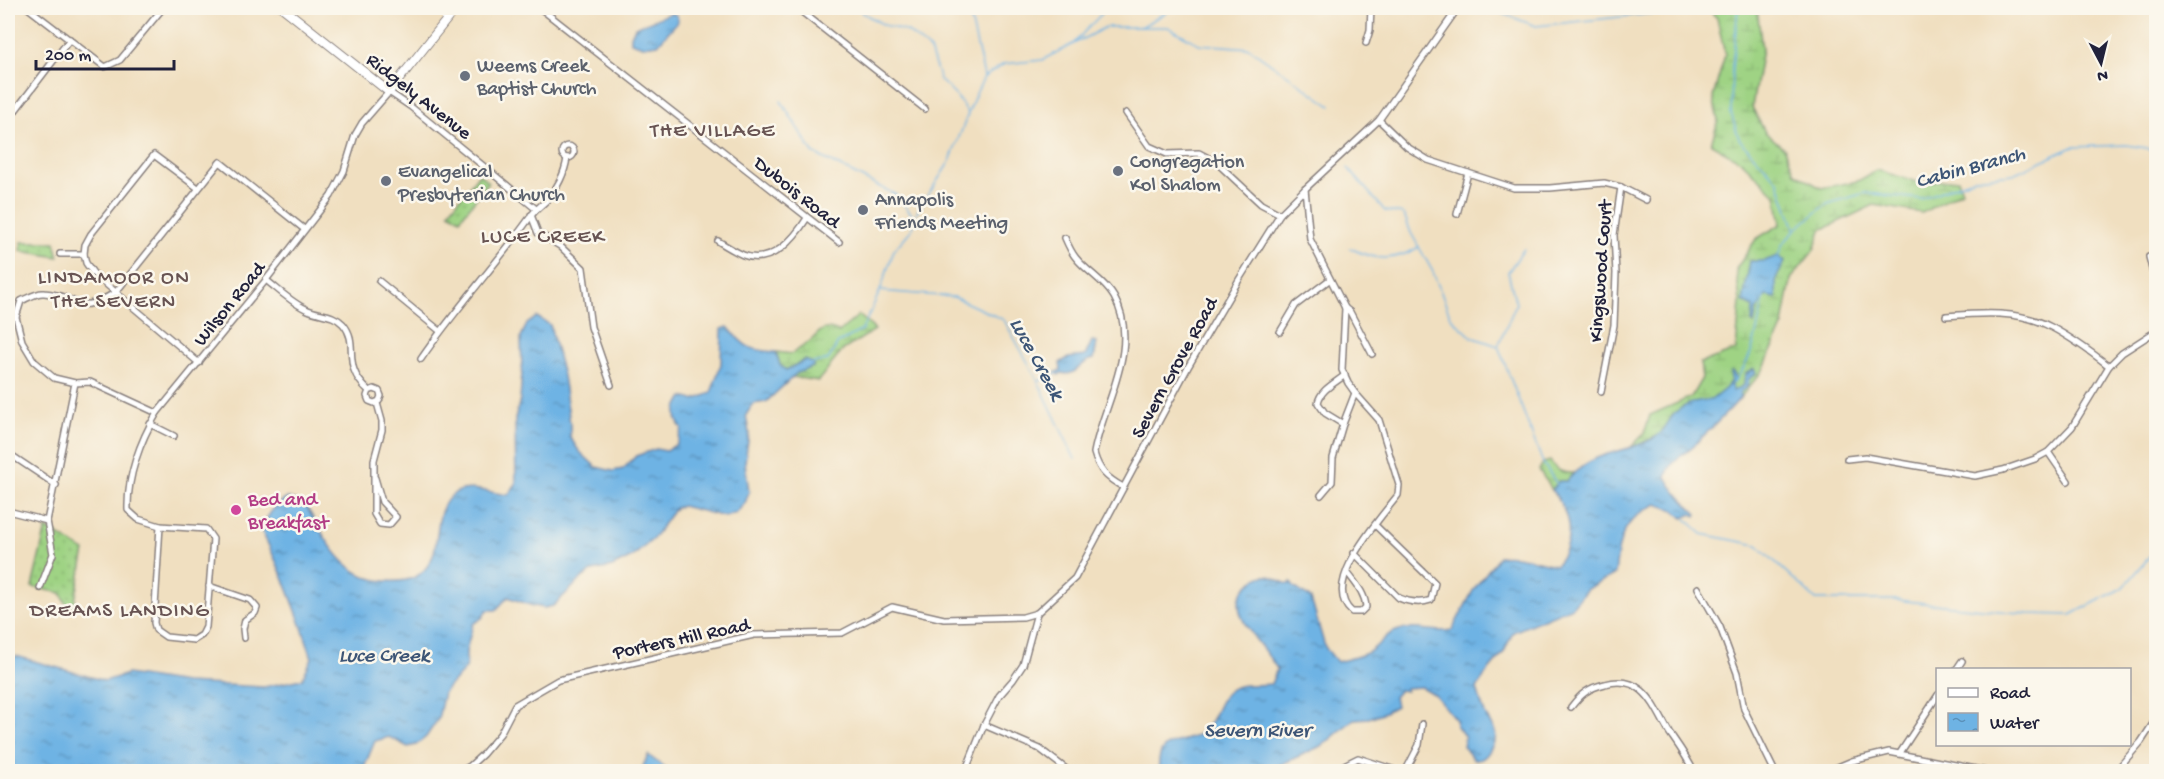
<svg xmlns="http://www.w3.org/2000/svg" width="2164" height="779" viewBox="0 0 2164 779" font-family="'Gochi Hand',sans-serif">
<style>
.grass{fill:url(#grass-dots);stroke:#607a60;stroke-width:1.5}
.wetland{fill:url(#wetland-marsh);stroke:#607a60;stroke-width:1.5}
.water{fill:url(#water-ripples);stroke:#486a90;stroke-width:1.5}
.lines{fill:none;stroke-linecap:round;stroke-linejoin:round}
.stream{stroke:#6eb3e4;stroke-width:1.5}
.street-casing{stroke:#89807e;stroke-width:8}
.secondary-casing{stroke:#89807e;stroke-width:10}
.street{stroke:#fff;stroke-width:5}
.secondary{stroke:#fff;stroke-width:8}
.worship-dot{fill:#6b7280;stroke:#fbf7ec;stroke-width:2}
.hotel-dot{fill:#d1479c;stroke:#fbf7ec;stroke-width:2}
.labels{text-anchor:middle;stroke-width:5;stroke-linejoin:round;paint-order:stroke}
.worship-label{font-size:20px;fill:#5b616d;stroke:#fbf7ec;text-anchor:start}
.street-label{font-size:20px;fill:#22223b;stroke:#fbf7ec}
.hotel-label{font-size:20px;fill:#b23c85;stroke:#fbf7ec;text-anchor:start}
.neighbourhood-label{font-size:21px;letter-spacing:1.5px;fill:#685453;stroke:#fbf7ec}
.water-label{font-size:21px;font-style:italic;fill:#3d5576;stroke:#fbf7ec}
</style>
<defs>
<pattern id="grass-dots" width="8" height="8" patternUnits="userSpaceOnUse" patternTransform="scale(1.5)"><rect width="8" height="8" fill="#9fd384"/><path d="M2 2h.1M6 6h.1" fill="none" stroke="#89b573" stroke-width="1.8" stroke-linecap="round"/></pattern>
<pattern id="wetland-marsh" width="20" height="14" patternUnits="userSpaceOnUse" patternTransform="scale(1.5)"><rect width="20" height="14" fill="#9fd384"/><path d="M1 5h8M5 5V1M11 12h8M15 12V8" fill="none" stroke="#89b573"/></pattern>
<pattern id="water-ripples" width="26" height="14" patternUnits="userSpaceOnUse" patternTransform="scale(1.5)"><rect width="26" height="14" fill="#6eb3e4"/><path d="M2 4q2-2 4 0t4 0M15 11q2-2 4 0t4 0" fill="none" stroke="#5a91ba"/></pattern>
</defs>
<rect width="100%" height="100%" fill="#fbf7ec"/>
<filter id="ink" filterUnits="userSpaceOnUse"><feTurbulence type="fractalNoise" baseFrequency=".0167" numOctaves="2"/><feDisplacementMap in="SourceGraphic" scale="12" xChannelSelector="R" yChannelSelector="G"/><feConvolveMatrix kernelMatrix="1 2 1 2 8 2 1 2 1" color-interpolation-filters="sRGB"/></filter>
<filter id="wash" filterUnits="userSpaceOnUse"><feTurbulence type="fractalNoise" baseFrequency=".008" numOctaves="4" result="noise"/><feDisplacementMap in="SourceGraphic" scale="24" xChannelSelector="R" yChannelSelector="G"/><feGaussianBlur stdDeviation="1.35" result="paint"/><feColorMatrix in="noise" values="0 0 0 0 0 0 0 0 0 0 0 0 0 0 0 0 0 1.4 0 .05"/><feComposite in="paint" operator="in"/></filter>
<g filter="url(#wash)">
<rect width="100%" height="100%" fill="#f0dfc0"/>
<g class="grass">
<polygon points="479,174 489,182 460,219 449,212"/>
<polygon points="22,242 55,242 59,257 21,251"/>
<polygon points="46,528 85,551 74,605 67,606 61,593 32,587"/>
</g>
<g class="wetland">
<polygon points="1707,8 1757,8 1762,49 1752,107 1765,132 1785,149 1795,173 1821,188 1858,181 1877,170 1921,183 1958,179 1962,191 1922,213 1874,205 1821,230 1814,250 1791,279 1783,325 1763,370 1740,398 1629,449 1644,434 1650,415 1691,397 1702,378 1700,363 1736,350 1740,302 1736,269 1756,239 1781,224 1776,195 1741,161 1711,144 1718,121 1713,97 1725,55 1717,18"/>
<path d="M859 315 875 330 843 350 818 381 792 377 797 372 813 367 805 360 786 370 780 365 776 352 792 354C797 350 803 346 809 342 822 331 820 325 839 332Z"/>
<path d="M1550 461C1557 471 1562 473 1573 473L1567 481H1559L1552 490 1539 470 1543 463Z"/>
</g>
<g class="water">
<polygon points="671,13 677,15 678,21 658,44 643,46 631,42 631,36 635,27"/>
<polygon points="1778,256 1785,262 1776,279 1776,298 1766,296 1756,311 1754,324 1752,322 1753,307 1743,301 1750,261 1764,261"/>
<path d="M537 317 550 325 563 376 570 423V437L579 451 596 467 613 471 623 469 636 456 656 449 666 451 677 444 682 429C673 417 675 409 683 397L694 400 711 393 721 364 722 329 728 327C745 348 749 350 776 352L780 365 786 370 805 360 813 363V367L797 373 766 402 753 404 746 415 749 433 745 462 749 492 745 503 736 513 725 517 682 506 675 508 653 539 632 557 612 567 592 571 582 578 553 606 544 608 530 605 508 597 496 610H487L482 618 473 624 466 651V668L444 692 438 719 426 737 416 745 408 747 389 737 375 741 365 765 366 771H8V658L16 656 105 681 127 674 185 683 264 687 302 679 312 658C298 613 282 571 261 530 267 516 274 505 288 498L304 503C328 541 345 586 399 581 416 580 426 572 433 556 440 535 434 507 455 493 470 484 492 494 508 495L516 484 515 419 520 400 522 372 521 337 527 324Z"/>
<path d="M1092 341 1097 342 1094 359C1080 360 1077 378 1062 373L1058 375 1056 372 1061 370 1060 363 1068 358 1085 356Z"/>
<path d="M1754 369 1756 373 1749 379 1747 387 1740 392V398C1726 415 1709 430 1693 446 1682 456 1670 461 1666 477 1674 492 1685 502 1697 514L1696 516 1692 514 1683 518 1674 510 1657 504C1622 519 1619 539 1615 574L1587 589 1572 607 1513 632 1504 652 1485 675 1477 688C1479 696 1481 704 1484 711 1491 731 1504 730 1488 753 1484 759 1480 761 1473 759L1463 746 1465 737 1456 725V720L1435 695 1421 687 1405 688 1406 691 1400 690 1394 697 1396 706 1385 712 1369 718 1354 719 1323 745 1267 771H1159C1156 736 1178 746 1198 735 1215 726 1217 698 1230 690 1241 682 1258 686 1271 684L1277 669C1265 645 1220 611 1248 585 1252 582 1259 576 1264 576 1274 574 1280 584 1290 584L1291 582 1293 586 1311 599 1325 647 1337 662C1347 659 1360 657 1369 652 1380 645 1386 633 1399 630 1417 625 1434 634 1452 630L1474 589 1499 556C1517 553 1537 562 1556 565 1576 540 1570 514 1552 490L1559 481H1567C1592 449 1620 456 1652 439 1662 435 1667 423 1673 415 1680 406 1700 398 1711 400L1726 388 1731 380 1730 372H1733L1736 378 1731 386 1733 391 1744 385 1745 374Z"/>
<polygon points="648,755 669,771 641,771"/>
</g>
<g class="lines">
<g class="stream">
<polyline points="859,8 863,13 884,25 908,32 930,50 940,80 957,97 967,112"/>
<polyline points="965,8 972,24 984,76"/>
<polyline points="1738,8 1732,67 1731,113 1739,139 1778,181 1795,230 1782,245 1778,257"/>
<polyline points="1501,13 1536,26 1703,8"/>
<polyline points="1141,27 1174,8"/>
<polyline points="1073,44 1107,8"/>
<polyline points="781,101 813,153 896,195 914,217"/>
<polyline points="1348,168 1385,211 1404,214 1411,233 1433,272 1451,318 1472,337 1498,346 1543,463 1557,484"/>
<polyline points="1796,229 1827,204 1865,193 1921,199 1975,178 2013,174 2073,147 2126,145 2147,148 2156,154"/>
<path d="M1350 248C1376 261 1394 262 1419 247"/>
<polyline points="880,291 954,297 1004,320 1035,375 1075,459"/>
<polyline points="1498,346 1516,304 1508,272 1524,249"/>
<polyline points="813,363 828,360 838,343 862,330 880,291 894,250 912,229 914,217 950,161 974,98 984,77 1004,64 1042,60 1106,27 1168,27 1199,44 1249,48 1331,106"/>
<polyline points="1039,381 1057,373"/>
<path d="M1733 383C1754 360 1757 328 1764 298"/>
<polyline points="1686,519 1702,534 1757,545 1816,600 1896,600 2028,614 2071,615 2124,587 2156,549"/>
</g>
</g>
</g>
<g filter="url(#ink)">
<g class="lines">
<g class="street-casing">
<g id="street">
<polyline points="28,8 105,67 120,60 163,8"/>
<polyline points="540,8 839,242"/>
<polyline points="797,8 925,109"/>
<polyline points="1366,43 1370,30 1371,8"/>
<polyline points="1126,113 1149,146 1167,154 1199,153 1216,162 1261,204 1280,214"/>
<polyline points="8,120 70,39"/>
<polyline points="1379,120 1407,147 1428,160 1514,188 1550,188 1604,183 1621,187 1646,200"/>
<circle cx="568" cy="152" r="6"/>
<path d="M1305 189 1310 239 1345 308 1342 370 1348 383 1355 393 1379 420 1399 485 1398 495C1380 519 1319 584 1352 612H1361L1366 607C1365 593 1355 583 1347 572"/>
<polyline points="1457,214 1468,173"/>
<polyline points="531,215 538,233 560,246 583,268 591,327 611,385"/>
<path d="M1065 238C1068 245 1071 252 1076 258 1087 272 1105 281 1114 297 1142 347 1103 403 1094 453 1099 471 1107 478 1123 487"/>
<path d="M718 241C726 246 734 251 743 255 771 266 794 239 807 218"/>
<polyline points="60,254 84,254 86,263 93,273 199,363"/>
<polyline points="84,254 85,245 91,234 154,155 198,188"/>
<polyline points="2149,257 2156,285"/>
<path d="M266 280C279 290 293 304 308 310 320 315 334 314 343 324 361 345 339 364 369 391L374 389 379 391 381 396 379 401 374 403 369 401 367 396 369 391"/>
<polyline points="379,281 440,331"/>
<polyline points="1345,308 1350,312 1372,354"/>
<path d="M1946 316C1982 313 2019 310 2051 327 2072 338 2091 352 2109 366"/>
<polyline points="1280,332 1296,305 1329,280"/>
<path d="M421 359C455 309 496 265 531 216 535 210 542 205 547 200 557 189 565 173 567 158"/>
<polyline points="1601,392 1614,325 1616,273 1614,235 1621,187"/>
<path d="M157 413 90 382 75 383 54 378 34 361 22 341 16 317 21 301C28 298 37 292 44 293 80 295 75 318 116 292L220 162 304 229"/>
<polyline points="150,424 174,436"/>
<path d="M1343 424 1325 413 1318 403C1320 390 1335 383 1345 375"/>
<polyline points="2048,452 2068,481"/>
<polyline points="8,453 56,485"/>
<polyline points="1847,459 1865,457 1975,476 2003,470 2035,459 2048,452 2072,427 2109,366 2122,353 2156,331"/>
<polyline points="375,478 382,502 396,517 389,525 380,524 374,514 374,460 382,430 382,421 377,403"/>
<polyline points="1321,495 1332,482 1333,458 1343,424 1355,393"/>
<polyline points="8,511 47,521"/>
<path d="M160 526 138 519 128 510C127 477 140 441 157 413L266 280 331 196 344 171 355 135 362 123 389 92 411 107 536 209"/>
<polygon points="160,526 206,529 213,539 206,627 202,635 194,640 166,637 156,630 154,623"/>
<path d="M1354 553 1399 598C1409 602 1420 604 1431 600L1435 583 1375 525"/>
<polyline points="209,586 250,600 257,608 255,613 245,620 243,629 244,638"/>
<polyline points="40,588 53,554 47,521 75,383"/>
<polyline points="1698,588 1720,627 1737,673 1744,709 1775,772"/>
<polyline points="1956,670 1962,661"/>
<path d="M1571 707C1581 694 1588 688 1605 684 1643 674 1653 704 1669 732 1678 745 1687 757 1694 772"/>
<polyline points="984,725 1040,749 1070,772"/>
<polyline points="1900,753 1938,695"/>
<polyline points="459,772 470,766 483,754 500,734 515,705 558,680 754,635 842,633 892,607 944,619 1023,617 1037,613"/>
<polyline points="965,772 984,725 999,696 1013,680 1023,665 1037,613 1075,578 1188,367 1240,278 1280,214 1305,189 1379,120 1458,8"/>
<polyline points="1339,772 1342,766 1358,758 1401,772"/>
<polyline points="1405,772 1419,745 1422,724"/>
<polyline points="1826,772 1852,761 1889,752 1991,772"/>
<polyline points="2115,772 2141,742 2156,719"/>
</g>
</g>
<g class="secondary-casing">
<polyline id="secondary" points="283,8 389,92 456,8"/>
</g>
<use href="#street" class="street"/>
<use href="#secondary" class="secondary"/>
</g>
</g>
<g class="worship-dot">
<circle cx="465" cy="76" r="6"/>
<circle cx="1118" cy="171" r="6"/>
<circle cx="386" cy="181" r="6"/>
<circle cx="863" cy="210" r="6"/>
</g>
<circle class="hotel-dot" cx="236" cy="510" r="6"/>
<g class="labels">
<g class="worship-label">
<text x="477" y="71">Weems Creek<tspan x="477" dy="23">Baptist Church</tspan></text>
<text x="1130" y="167">Congregation<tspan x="1130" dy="23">Kol Shalom</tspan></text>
<text x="398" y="177">Evangelical<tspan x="398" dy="23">Presbyterian Church</tspan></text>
<text x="875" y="205">Annapolis<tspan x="875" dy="23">Friends Meeting</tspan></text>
</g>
<g class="street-label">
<text transform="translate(420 95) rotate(38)" y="7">Ridgely Avenue</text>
<text transform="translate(798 191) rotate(38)" y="7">Dubois Road</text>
<text transform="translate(1599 271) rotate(-86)" y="7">Kingswood Court</text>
<text transform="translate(228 303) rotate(-51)" y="7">Wilson Road</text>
<text transform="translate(1173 367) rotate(-61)" y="7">Severn Grove Road</text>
<text transform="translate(681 637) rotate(-12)" y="7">Porters Hill Road</text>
</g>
<g class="hotel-label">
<text x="248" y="505">Bed and<tspan x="248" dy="23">Breakfast</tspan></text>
</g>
<g class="neighbourhood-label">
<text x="713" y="136">THE VILLAGE</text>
<text x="543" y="242">LUCE CREEK</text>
<text x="114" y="283">LINDAMOOR ON<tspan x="114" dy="24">THE SEVERN</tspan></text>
<text x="120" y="616">DREAMS LANDING</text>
</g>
<g class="water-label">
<text transform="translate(1970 166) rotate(-15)" y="7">Cabin Branch</text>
<text transform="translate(1038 358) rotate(61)" y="7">Luce Creek</text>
<text x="384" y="661">Luce Creek</text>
<text x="1257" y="736">Severn River</text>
</g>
</g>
<rect width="2164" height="779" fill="none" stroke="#fbf7ec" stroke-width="30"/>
<rect x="1936" y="668" width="195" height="78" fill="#fbf7ec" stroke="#a4a2a5" stroke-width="1.5"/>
<rect x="1948" y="688" width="30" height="9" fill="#ffffff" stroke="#a4a2a5" stroke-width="1.5"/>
<text x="1990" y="698" font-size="18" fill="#22223b">Road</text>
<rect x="1948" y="713" width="30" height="18" fill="url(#water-ripples)" stroke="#a4a2a5" stroke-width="1.5"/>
<text x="1990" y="728" font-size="18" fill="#22223b">Water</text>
<g transform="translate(2101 63) rotate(173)" stroke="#fbf7ec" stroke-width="4.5" paint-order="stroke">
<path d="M0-4.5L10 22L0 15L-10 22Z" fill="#22223b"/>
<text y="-9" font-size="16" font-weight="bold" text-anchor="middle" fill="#22223b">N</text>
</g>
<path d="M36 60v9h138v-9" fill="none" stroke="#22223b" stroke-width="3"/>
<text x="45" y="60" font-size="18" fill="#22223b" stroke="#fbf7ec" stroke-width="4.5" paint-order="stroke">200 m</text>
</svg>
